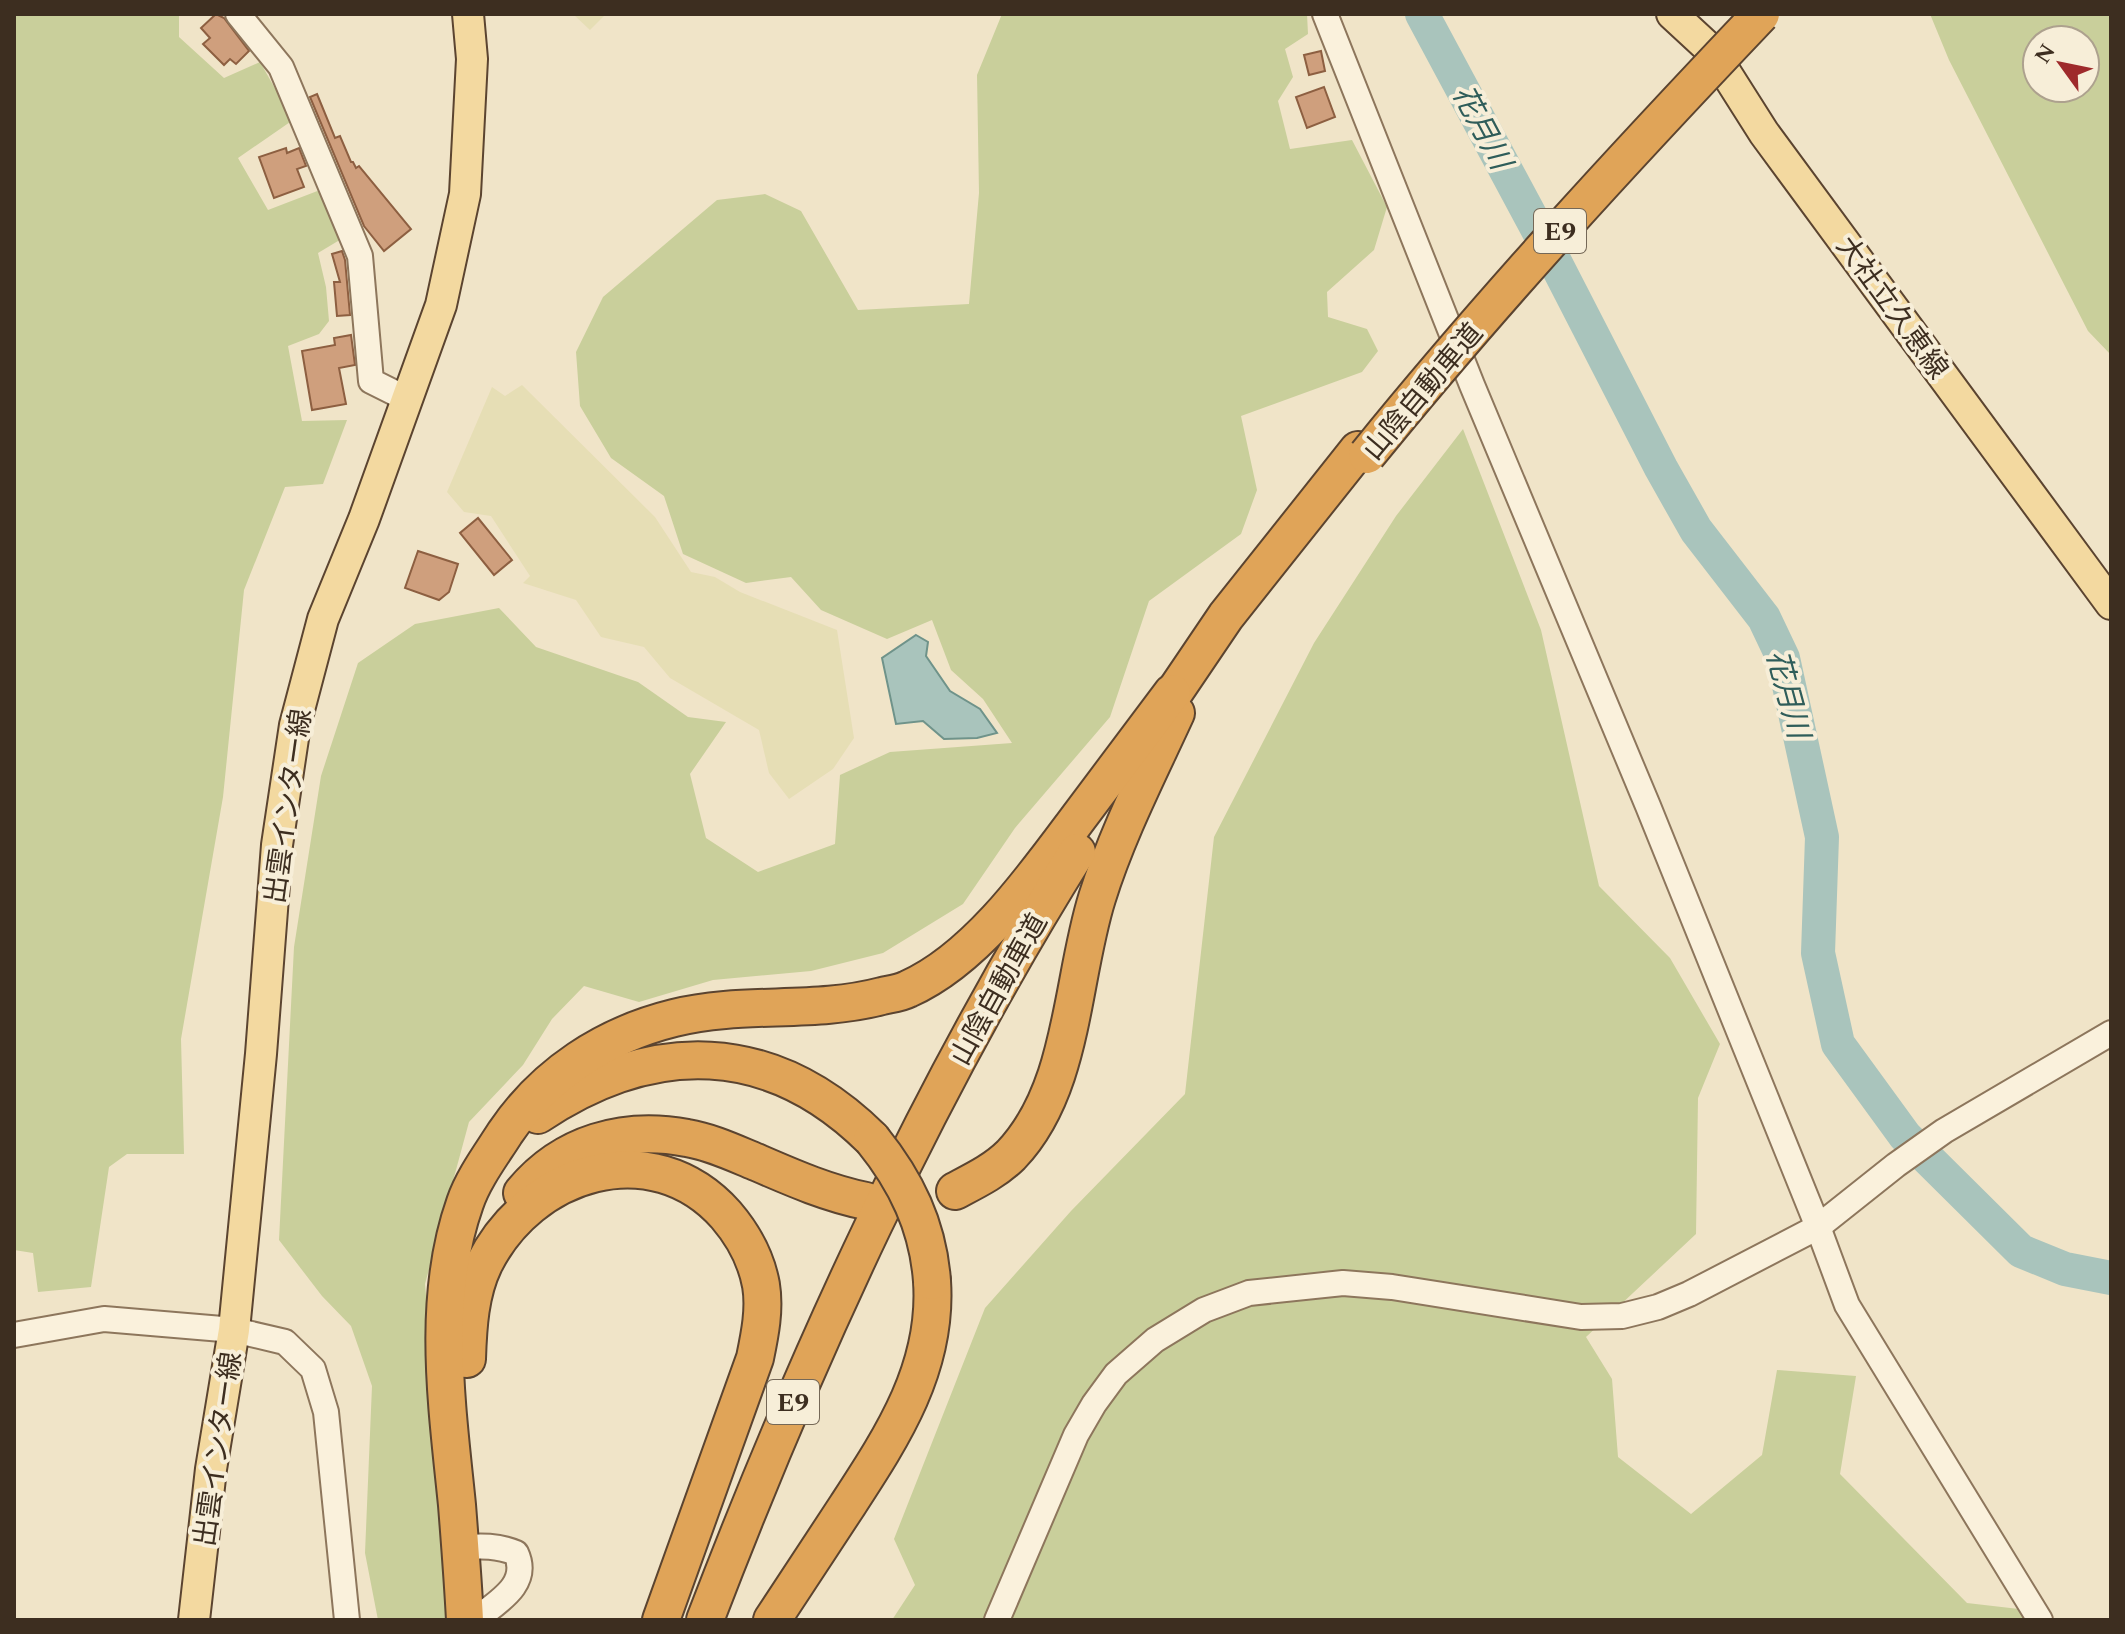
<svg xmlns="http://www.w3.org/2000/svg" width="2125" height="1634" viewBox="0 0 2125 1634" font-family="Spectral,'Noto Sans JP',serif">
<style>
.farmland{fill:#e6deb5}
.green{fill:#c9cf9b;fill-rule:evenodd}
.water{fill:#a9c4bc;stroke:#6f938a;stroke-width:2}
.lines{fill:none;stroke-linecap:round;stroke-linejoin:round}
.river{stroke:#a9c4bc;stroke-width:34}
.building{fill:#cf9f7d;stroke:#8d5f41;stroke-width:2}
.minor-casing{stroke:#8d765c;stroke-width:28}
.major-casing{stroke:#5b4430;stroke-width:34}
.highway-casing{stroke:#5b4430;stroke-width:40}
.minor{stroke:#faf1dc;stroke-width:24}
.major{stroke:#f3d9a0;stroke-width:30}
.highway{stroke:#e0a458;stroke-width:36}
.highway-bridge-casing{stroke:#5b4430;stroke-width:40;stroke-linecap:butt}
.highway-bridge{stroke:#e0a458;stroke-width:36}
.labels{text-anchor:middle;stroke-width:8;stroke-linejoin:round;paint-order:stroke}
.shield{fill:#f7eed8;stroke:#756857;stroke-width:2}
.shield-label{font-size:26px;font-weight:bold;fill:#3d2e20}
.street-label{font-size:28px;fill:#3d2e20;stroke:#f7eed8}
.water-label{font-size:30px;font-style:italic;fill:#2f5d5a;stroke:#f7eed8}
</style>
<rect width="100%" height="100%" fill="#f0e4c8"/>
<g class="farmland">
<polygon points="573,14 606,14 590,30"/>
<polygon points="522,385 655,517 691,572 715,577 740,592 837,630 854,738 833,769 789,799 769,773 759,730 670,678 644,647 601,637 576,600 523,583 530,576 491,516 464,512 447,492 492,387 505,396"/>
</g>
<g class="green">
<polygon points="14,14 179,14 179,37 224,78 260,62 293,120 238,158 268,210 320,190 343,238 318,253 326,287 329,321 319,334 288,346 302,421 347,420 323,484 285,487 244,590 223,797 181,1039 184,1154 127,1154 109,1167 91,1287 38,1292 33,1253 14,1250"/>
<polygon points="1002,14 1307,14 1308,34 1285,49 1293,77 1278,101 1290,149 1352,140 1387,207 1374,250 1327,292 1328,317 1367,329 1378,351 1362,372 1241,416 1257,490 1241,534 1149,601 1110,717 1015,828 963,904 883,953 811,971 713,980 639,1002 584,986 552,1019 523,1065 469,1122 425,1284 455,1620 378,1620 365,1553 372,1386 351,1326 322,1296 279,1240 294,947 321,776 358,663 415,624 499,608 536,647 638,682 688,717 726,722 690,774 706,838 758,872 835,844 840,775 890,752 1012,743 983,699 951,670 932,620 887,639 821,610 791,577 746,583 683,554 664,496 611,458 580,406 576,352 603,297 717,200 765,194 801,211 858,310 969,304 979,193 977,75"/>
<path d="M1930 14H2111V355L2088 331 1949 60ZM2037 40H2085V88H2037Z"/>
<polygon points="1463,429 1541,630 1599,886 1670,958 1720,1044 1698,1098 1696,1234 1586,1337 1612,1379 1618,1457 1691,1514 1762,1455 1777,1370 1856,1376 1840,1474 1967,1603 2036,1611 2040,1620 892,1620 915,1585 894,1539 985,1308 1071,1211 1185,1094 1214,837 1314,643 1396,516"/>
</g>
<polygon class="water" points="916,635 928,642 926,656 950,691 980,709 997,733 977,738 944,739 923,721 896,724 882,658"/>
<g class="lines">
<polyline class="river" points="1422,14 1553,258 1661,468 1696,530 1764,618 1783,658 1822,837 1818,953 1838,1044 1905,1136 2021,1251 2065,1269 2111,1278"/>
</g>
<g class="building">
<polygon points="216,14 224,18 249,51 236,64 230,59 224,65 203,44 210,38 201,28"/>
<polygon points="1321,51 1325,71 1309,75 1304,55"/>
<polygon points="1324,87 1335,117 1307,128 1296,97"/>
<polygon points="317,94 335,138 340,136 351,162 353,162 356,168 359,166 411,229 384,251 364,226 310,97"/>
<polygon points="286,148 287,153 299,148 306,166 297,169 304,187 274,198 259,157"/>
<polygon points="342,251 345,260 350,315 337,316 334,282 340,282 332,254"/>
<polygon points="351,335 355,365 339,368 346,404 312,410 302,351 335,345 334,338"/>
<polygon points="478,518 512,560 494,575 460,533"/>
<polygon points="418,551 458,564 449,592 439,600 405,588"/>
</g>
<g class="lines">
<g class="minor-casing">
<g id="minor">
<polyline points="238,14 281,67 360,256 371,381 407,399"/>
<polyline points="1325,14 1472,385 1648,806 1818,1227 1847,1305 2040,1620"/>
<polyline points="14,1335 104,1319 234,1330 285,1342 313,1369 326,1412 347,1620"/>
<path d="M461 1547C481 1546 497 1545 516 1553 529 1581 504 1598 484 1613"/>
<polyline points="997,1620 1076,1435 1094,1404 1116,1374 1155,1340 1204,1310 1249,1293 1343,1283 1392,1287 1581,1317 1622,1316 1658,1307 1689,1294 1818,1227 1896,1165 1944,1131 2111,1033"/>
</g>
</g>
<g class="major-casing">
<g id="major">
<polyline points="1672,14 1712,51 1764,133 2111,604"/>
<polyline points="194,1620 211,1469 234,1330 261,1054 277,845 295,725 323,619 364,519 441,305 465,194 472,59 468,14"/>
</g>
</g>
<g class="highway-casing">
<g id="highway">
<polyline points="1161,712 1226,616 1358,450"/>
<path d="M538 1115C653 1038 771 1039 872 1139"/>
<path d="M955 1191C974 1181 995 1171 1011 1155 1074 1089 1071 981 1097 898 1117 834 1148 774 1176 713"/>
<path d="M522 1193C563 1143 624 1126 687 1138 711 1142 734 1153 756 1162 793 1178 827 1193 866 1201"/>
<path d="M467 1359C468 1327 470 1293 484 1264 530 1171 652 1132 726 1215 744 1236 756 1258 761 1285 765 1309 760 1334 755 1358L661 1620"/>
<path d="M465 1620C463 1582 460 1543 457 1505 447 1406 431 1299 465 1203 473 1179 491 1155 505 1133 545 1074 605 1035 674 1018 742 1001 814 1014 882 996 891 994 900 993 908 989 978 958 1037 873 1082 813 1112 773 1142 733 1172 693"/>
<path d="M705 1620C807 1354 926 1094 1077 852"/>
<path d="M772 1620C797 1582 822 1544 847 1506 892 1437 938 1368 932 1281"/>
</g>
</g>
<use href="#minor" class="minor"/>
<use href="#major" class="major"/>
<use href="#highway" class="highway"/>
<g class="highway-bridge-casing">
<g id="highway-bridge">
<path d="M1367 455C1491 302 1625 157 1761 14"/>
<path d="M872 1139C906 1181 928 1226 932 1281"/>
</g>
</g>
<use href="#highway-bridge" class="highway-bridge"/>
</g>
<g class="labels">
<g class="shield">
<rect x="1534" y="209" width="52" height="44" rx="6"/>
<rect x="767" y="1380" width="52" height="44" rx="6"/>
</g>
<g class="shield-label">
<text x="1560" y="240">E9</text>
<text x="793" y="1411">E9</text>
</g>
<g class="street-label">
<text transform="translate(1893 307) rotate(54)" y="10">大社立久恵線</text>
<text transform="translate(1422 391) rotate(-50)" y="10">山陰自動車道</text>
<text transform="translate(287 806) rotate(-82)" y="10">出雲インター線</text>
<text transform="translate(998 989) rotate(-61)" y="10">山陰自動車道</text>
<text transform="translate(217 1449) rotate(-82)" y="10">出雲インター線</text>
</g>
<g class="water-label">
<text transform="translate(1482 127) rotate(62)" y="10">花月川</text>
<text transform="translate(1788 694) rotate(75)" y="10">花月川</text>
</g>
</g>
<rect width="2125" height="1634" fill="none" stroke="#3d2e20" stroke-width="32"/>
<g transform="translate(2061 64) rotate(303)"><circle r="38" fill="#f7eed8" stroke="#ada18e" stroke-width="2"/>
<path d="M0-6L14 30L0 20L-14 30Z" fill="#9e2a2b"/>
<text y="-12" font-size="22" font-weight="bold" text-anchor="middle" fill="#3d2e20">N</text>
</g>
</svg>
